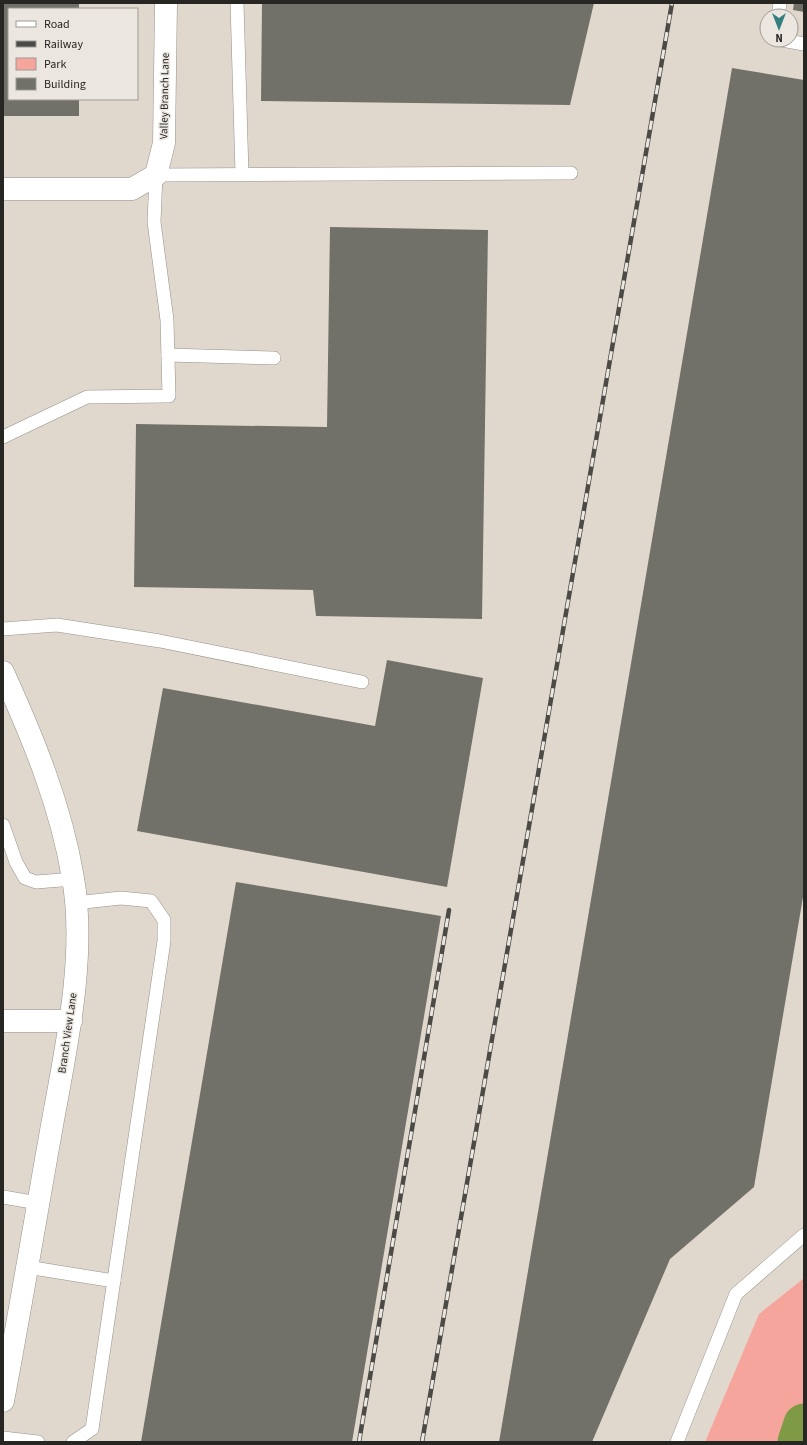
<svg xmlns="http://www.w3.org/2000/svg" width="807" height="1445" viewBox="0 0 807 1445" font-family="'Source Sans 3',sans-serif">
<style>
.built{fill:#e1d8cd;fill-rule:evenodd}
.green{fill:#f5a59b}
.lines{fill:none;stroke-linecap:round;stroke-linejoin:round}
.river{stroke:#7f9a45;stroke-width:41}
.building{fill:#71716a}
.service-casing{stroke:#95918b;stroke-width:14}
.minor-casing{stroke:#95918b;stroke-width:23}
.service{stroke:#fff;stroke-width:13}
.minor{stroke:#fff;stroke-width:22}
.rail-casing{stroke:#4b4a46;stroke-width:4.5}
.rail{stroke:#ebe6e0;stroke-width:3;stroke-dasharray:9;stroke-linecap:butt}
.labels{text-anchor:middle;stroke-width:3;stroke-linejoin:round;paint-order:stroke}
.street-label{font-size:11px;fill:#272623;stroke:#ebe6e0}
</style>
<rect width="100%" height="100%" fill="#ebe6e0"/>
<path class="built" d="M3 3H804V1278L759 1314 705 1442H3ZM9 9H137V99H9ZM767 16H791V40H767Z"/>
<polygon class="green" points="804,1278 804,1442 705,1442 759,1314"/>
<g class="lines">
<polyline class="river" points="798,1442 804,1424"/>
</g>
<g class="building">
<polygon points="3,3 79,3 79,9 9,9 9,99 79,99 79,116 3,116"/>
<polygon points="262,3 594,3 570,105 261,101"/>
<polygon points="794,3 804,3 804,12 793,10"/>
<polygon points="732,68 804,80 804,891 754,1187 670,1259 592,1442 499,1442"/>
<polygon points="330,227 488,230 482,619 316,616 313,590 134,587 136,424 327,427"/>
<polygon points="387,660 483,678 447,887 137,831 163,688 375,726"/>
<polygon points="236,882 441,916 352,1442 141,1442"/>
</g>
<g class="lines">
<g class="service-casing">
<g id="service">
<polyline points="237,3 242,174"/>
<polyline points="778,16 780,3"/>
<polyline points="782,40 804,44"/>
<polyline points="168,355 274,358"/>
<polyline points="3,437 87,397 169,396 167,320 154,222 156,175 571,173"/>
<polyline points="3,629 57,625 160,641 362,682"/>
<polyline points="3,825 16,862 25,878 36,882 74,879"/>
<polyline points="3,1197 38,1203"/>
<polyline points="27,1267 114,1281"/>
<polyline points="3,1438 38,1442"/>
<polyline points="73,1442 92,1429 164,941 164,920 151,901 121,898 75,903"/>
<polyline points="677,1442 736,1294 804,1235"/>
</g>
</g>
<g class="minor-casing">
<g id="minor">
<polyline points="3,189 132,189 156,175 164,143 166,3"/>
<path d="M3 672C33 738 61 806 73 878 87 958 65 1052 51 1131 35 1221 20 1311 3 1401"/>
<polyline points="3,1021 71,1021"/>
</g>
</g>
<use href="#service" class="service"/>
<use href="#minor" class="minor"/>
<g class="rail-casing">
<g id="rail">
<polyline points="359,1442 449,910"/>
<polyline points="422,1442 672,3"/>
</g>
</g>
<use href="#rail" class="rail"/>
</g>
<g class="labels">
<g class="street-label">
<text transform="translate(164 96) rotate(-89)" y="4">Valley Branch Lane</text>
<text transform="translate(67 1033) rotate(-82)" y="4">Branch View Lane</text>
</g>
</g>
<rect width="807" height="1445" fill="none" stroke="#272623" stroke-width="8"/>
<rect x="8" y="8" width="130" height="92" fill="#ebe6e0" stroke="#9d9994"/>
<rect x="16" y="21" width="20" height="6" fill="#ffffff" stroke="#9d9994"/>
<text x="44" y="28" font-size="12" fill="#272623">Road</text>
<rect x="16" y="41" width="20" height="6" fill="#4b4a46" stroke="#9d9994"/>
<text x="44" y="48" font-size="12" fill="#272623">Railway</text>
<rect x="16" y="58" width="20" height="12" fill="#f5a59b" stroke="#9d9994"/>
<text x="44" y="68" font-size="12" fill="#272623">Park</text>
<rect x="16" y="78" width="20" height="12" fill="#71716a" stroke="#9d9994"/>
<text x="44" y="88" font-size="12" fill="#272623">Building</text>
<g transform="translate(779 28) rotate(180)"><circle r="19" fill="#ebe6e0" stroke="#9d9994"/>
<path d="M0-3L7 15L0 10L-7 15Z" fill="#367f80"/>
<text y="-6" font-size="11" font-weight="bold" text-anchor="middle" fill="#272623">N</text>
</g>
</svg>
